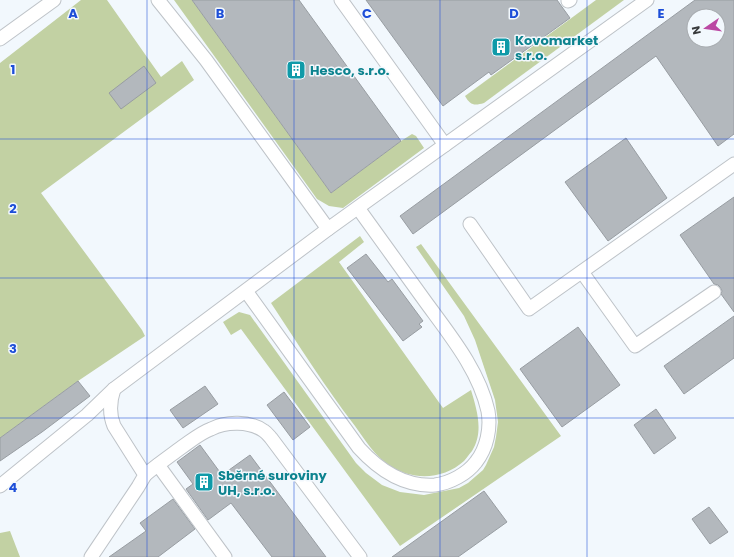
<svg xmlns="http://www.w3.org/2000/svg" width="734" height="557" viewBox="0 0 734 557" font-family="Poppins,sans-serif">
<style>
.green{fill:#c2d1a3}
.building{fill:#b3b8bd;stroke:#989da2;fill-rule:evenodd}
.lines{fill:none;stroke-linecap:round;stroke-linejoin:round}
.lane-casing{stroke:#bec3c8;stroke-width:15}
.lane{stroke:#fff;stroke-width:13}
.grid{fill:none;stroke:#1d4ed8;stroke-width:1;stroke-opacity:0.55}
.labels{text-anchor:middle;stroke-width:3;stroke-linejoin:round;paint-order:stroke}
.culture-label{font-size:13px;font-weight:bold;fill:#0d838f;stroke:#f2f8fd;text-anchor:start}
.grid-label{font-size:13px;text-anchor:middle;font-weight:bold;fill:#1d4ed8;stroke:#f2f8fd;stroke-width:3;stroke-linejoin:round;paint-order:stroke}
</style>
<rect width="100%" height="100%" fill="#f2f8fd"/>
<g class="green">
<polygon points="81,0 107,0 161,77 182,61 194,80 41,193 142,330 145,336 78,381 0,438 0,63"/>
<polygon points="174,0 192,0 331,193 401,141 412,134 416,136 424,148 343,208 329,206 317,199"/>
<path d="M596 0H624L484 103C474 106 470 105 465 96Z"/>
<path d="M360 236 364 242 339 262 443 408 471 390C477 410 484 432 472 451 469 454 467 458 464 461 443 480 412 481 389 465 374 455 365 440 355 426 325 387 298 344 271 303Z"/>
<polygon points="421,244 561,436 400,546 241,329 231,335 223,322 239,312 250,315 356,463 366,473 382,485 400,492 424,495 459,488 468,483 483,470 486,465 494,447 496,437 498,422 495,400 475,340 464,316 416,247"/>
<polygon points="10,531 20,557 0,557 0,533"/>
</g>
<g class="building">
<polygon points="192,0 299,0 401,141 331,193"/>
<polygon points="366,0 557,0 570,18 491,75 489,72 443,106"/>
<path d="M695 0H734V134L718 146 656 56 413 234 400 216ZM694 16H718V40H694Z"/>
<polygon points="144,66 156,83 121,109 109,93"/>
<polygon points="626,138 667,198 608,241 565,182"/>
<polygon points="734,197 734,312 721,294 722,291 720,287 718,285 714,284 680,235"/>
<polygon points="366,254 388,282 392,279 423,321 419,324 422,327 403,341 347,268"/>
<polygon points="734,316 734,358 684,394 664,366"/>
<polygon points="578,327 620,385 562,427 520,369"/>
<polygon points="78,381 90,396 42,432 0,461 0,438"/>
<polygon points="205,386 218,404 183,428 170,410"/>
<polygon points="284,392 310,427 293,440 267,405"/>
<polygon points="656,409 676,438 654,454 634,425"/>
<polygon points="200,445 222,475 250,455 326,557 272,557 231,503 208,520 186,489 193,484 177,462"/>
<polygon points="484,491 507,522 458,557 392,557"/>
<polygon points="173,499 195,529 158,557 109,557 146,531 140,523"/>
<polygon points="709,507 728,532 710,544 692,519"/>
</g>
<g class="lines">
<g class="lane-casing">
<g id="lane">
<polyline points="158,0 206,60 328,229"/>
<polyline points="341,0 445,145"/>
<polyline points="568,1 570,0"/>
<polyline points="0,39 54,0"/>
<polyline points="470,224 529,309 734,164"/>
<polyline points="582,272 635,346 714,292"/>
<path d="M246 291 359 448C379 470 404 487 435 485 450 483 467 474 476 462 487 448 491 428 488 411 479 370 449 334 425 301 403 270 380 239 358 208"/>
<polyline points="158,465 225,557"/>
<path d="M145 475C157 465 170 456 182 447 191 441 200 433 211 429 226 421 250 421 264 431 267 433 269 436 271 438L360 557"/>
<polyline points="0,486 87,415 114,389 328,229 647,0"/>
<path d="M91 557 138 487 145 475 114 426C109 414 110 401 114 389"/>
</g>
</g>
<use href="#lane" class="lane"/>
</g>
<path class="grid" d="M147 0V557M294 0V557M440 0V557M587 0V557M0 139H734M0 278H734M0 418H734"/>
<defs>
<g id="building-square" transform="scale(1)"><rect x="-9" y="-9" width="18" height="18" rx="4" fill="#0f9aa8" stroke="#f2f8fd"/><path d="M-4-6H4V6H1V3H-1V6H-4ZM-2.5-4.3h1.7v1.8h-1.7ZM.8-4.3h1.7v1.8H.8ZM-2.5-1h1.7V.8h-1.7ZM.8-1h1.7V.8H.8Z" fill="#fff"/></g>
</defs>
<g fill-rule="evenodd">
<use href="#building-square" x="501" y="47"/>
<use href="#building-square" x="296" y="70"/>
<use href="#building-square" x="204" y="482"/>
</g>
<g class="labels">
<g class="culture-label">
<text x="515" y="45">Kovomarket<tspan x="515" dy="15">s.r.o.</tspan></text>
<text x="310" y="75">Hesco, s.r.o.</text>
<text x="218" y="480">Sběrné suroviny<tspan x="218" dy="15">UH, s.r.o.</tspan></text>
</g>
</g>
<g class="grid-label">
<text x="73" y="18">A</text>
<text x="220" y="18">B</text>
<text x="367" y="18">C</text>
<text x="514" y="18">D</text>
<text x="661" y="18">E</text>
<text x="13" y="74">1</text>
<text x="13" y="213">2</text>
<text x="13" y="353">3</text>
<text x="13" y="492">4</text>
</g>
<g transform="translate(706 28) rotate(257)"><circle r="19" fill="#f2f8fd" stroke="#a8acb0"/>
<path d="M0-3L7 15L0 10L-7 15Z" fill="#bb48a3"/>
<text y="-6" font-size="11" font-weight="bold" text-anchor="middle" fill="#383a3c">N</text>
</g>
</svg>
